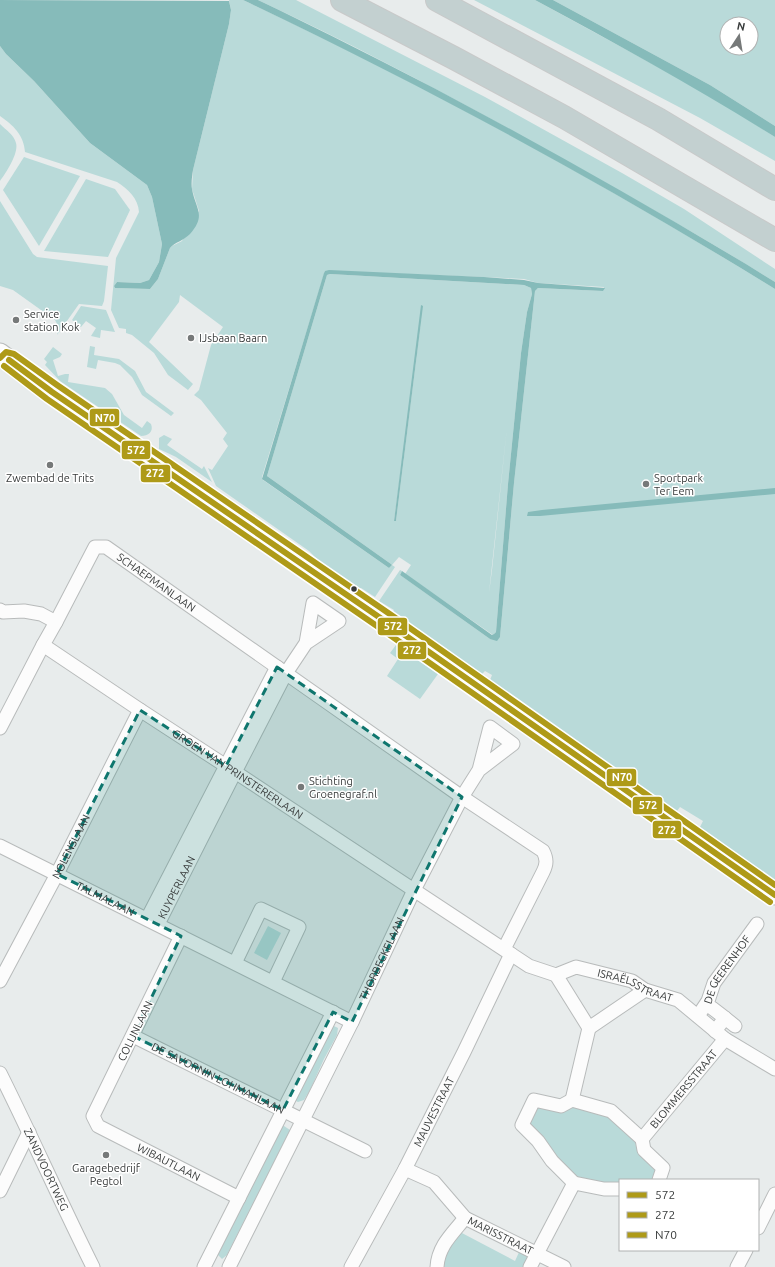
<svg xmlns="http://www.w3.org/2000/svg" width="775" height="1267" viewBox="0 0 775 1267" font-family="Ubuntu,sans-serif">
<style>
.green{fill:#b9dad9;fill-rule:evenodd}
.water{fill:#86bbba}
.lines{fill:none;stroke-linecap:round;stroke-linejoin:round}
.street-casing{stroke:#b8bbbb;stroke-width:15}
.secondary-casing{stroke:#b8bbbb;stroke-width:21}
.highway-casing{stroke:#c8c9c9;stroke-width:24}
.street{stroke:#fcfcfc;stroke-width:13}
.secondary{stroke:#fcfcfc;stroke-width:19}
.highway{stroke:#c3d0d0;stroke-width:22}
.bus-1-casing{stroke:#fff;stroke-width:9}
.bus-2-casing{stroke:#fff;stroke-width:9}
.bus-3-casing{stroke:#fff;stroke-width:9}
.bus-1{stroke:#ae9a18;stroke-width:6}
.bus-2{stroke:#ae9a18;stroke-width:6}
.bus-3{stroke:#ae9a18;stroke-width:6}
.marked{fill:#0f766e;fill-opacity:0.2;stroke:#0f766e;stroke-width:3;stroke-dasharray:8 5;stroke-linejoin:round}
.poi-dot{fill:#767979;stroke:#fff;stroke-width:1.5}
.bus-dot{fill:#383b3b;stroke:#fff;stroke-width:1.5}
.labels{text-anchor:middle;stroke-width:3;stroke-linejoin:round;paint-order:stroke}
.poi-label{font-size:11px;fill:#383b3b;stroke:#fff;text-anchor:start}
.street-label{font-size:11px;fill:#383b3b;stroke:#fff}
.line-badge{stroke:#fff;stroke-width:1.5}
.badge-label{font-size:11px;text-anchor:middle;font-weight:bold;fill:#fff}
</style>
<rect width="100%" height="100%" fill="#e8ecec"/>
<g class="green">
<path d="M229 0H243C426 85 603 183 775 289V881L720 843 700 827 703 821 680 807 677 811 653 795 503 690 490 680 492 675 485 671 482 674 472 669 392 613 394 610 379 601 400 570 402 571 400 575 403 577 490 639 500 637 514 483 535 291 538 288 603 291 604 287 538 283 524 279 484 277 325 271 262 477 263 480 389 568 392 565 391 564 267 476 327 275 330 274 524 285 531 288 532 294 527 312 521 353 508 484 496 632 493 635 405 574 411 565 399 557 392 565 395 567 375 597 361 588 358 589 319 561 309 551 216 486 208 468 212 470 228 446 223 439 227 433 201 400 194 395 199 390 211 345 223 327 180 295 179 302 149 342 193 384 188 390 168 375 154 353 132 335 126 333V329L119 328 111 310 116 258 139 212C138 198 128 189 117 182L25 152C24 135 13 125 0 116V46L6 54 34 81 90 143 147 185 152 197 162 244 159 262 149 280 140 283 117 282 114 286 115 288 150 289 158 279 170 248 172 246 182 241 199 211 192 189 193 170 229 24 231 10ZM423 305 396 521H394ZM507 427 492 570 489 593Z"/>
<path d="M258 0H296L485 97 622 173 684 209 775 269V282C711 242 645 205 579 168 474 109 368 51 258 0Z"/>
<polygon points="474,0 535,0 671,74 728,107 775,137 775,161 700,118"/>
<path d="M553 0H775V126L710 85ZM727 24H751V48H727Z"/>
<path d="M0 124C6 130 14 135 16 143 19 153 6 173 0 181Z"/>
<polygon points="24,157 80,176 39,246 3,190"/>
<polygon points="86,179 115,189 130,210 108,257 44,251"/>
<polygon points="0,201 33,254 37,257 108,266 104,301 102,306 79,304 57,335 59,328 55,320 13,290 0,286"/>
<polygon points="81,306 106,310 115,332 101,330 100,338 91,336 96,328 86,321 81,327 72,320"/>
<polygon points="90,346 95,347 94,355 119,359 135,371 146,392 174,413 171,416 142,395 132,377 120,365 115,363 98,360 96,369 87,367"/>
<path d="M53 347 62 354 60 357 53 360 58 376 65 374H69L68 382 105 388 112 394 124 415 142 428 147 421 151 424C154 432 148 436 141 436L60 381 45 365 47 362 44 359Z"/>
<polygon points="164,435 172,439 167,445 202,469 204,466 212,482 176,457 159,449 159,438"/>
<polygon points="396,645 438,674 420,699 387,676 398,659 390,653"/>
<polygon points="268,926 281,933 267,960 254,953"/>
<polygon points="332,1025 338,1028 337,1035 324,1059 310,1090 304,1100 298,1102 294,1100"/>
<polygon points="572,1105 605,1113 635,1137 636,1147 657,1166 654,1180 620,1180 620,1184 577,1180 527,1126 534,1107"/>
<polygon points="281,1126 284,1126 290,1130 227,1255 222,1259 216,1253"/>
<polygon points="460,1232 515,1261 520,1250 530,1254 526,1267 441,1267 443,1256"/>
</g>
<g class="water">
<path d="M0 0 229 1 231 10 229 24 193 170C192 176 191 184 192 189 195 208 207 215 190 234 183 241 175 242 170 248L158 279 150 289 115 288 114 286 117 282 140 283 149 280 159 262 162 244 152 197 147 185 90 143 34 81 6 54 0 46Z"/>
<path d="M243 0H258L279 10C349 44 418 79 486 116 574 163 660 213 746 264L775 282V289C603 183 425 86 243 0Z"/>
<path d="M535 0H553L710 85 775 126V137C697 88 617 44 535 0Z"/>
<polygon points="329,270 484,277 524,280 538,283 605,288 603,291 538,288 535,291 514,483 500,637 497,641 490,639 400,575 402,571 492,635 494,634 496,632 508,484 521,353 527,312 532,294 531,288 524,285 330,274 327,275 267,476 391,564 392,565 389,568 262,479 324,273 325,271"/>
<polygon points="421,305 423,306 396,521 394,521"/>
<polygon points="775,488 775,494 540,516 527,516 528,512 542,510"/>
</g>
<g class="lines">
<g class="street-casing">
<g id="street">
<path id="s1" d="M0 610 3 612 24 611 41 614 56 622 43 645 140 710 226 766 529 966 556 975 576 967 632 981 645 990 678 1000 725 1039 775 1069"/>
<path id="s2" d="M56 622 95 547H106L462 797 543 851C547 859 547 864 543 872L504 949"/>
<polyline points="0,728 43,645"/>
<path id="s3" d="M0 846 352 1022"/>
<polyline points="147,919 277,667"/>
<path id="s4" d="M158 924 235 772 286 673 306 643 313 603 339 621 306 643"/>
<path id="s5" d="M181 936 93 1116 98 1126 239 1198"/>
<polyline points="235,963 261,909 299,927 273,982"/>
<polyline points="556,975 589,1028 572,1100"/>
<path id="s6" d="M0 981 57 874 140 710"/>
<polyline points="712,1008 725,1018"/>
<path id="s7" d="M698 1016 708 1001 714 983 757 924"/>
<polyline points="589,1028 645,990"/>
<polyline points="715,1031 725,1018 735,1026"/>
<path id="s8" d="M133 1036 365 1151"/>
<path id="s9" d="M0 1073C32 1137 61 1203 93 1267"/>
<path id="s10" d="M642 1139 725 1039"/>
<path id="s11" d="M405 1169 434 1182 465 1218 564 1267"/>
<polyline points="620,1189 604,1189 574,1183 552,1161 538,1141 522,1125 534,1100 561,1106 572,1100 611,1111 642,1139 644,1150 663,1168 659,1180"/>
<polyline points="0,1191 29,1132"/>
<polyline points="758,1228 775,1194"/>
<polyline points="204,1267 333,1012"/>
<path id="s12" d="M229 1267 352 1022 414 890 462 797 479 770 490 727 513 744 479 770"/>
<path id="s13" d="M351 1267 405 1169 464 1052 511 954"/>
<path d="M437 1267C438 1246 453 1233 465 1218"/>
<polyline points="530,1267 574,1183"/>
<polyline points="737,1267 746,1250"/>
</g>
</g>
<g class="secondary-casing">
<polyline id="secondary" points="0,353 52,392 392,626 597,771 687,832 775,895"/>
</g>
<g class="highway-casing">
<g id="highway">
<polyline points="342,0 454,58 564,117 775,240"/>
<polyline points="437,0 658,119 775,189"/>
</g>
</g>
<use href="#street" class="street"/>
<use href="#secondary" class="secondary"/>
<use href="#highway" class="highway"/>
<g class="bus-1-casing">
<polyline id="bus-1" points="9,360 52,392 392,626 775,895"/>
</g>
<g class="bus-2-casing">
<polyline id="bus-2" points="4,366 47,399 387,633 770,902"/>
</g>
<g class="bus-3-casing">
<polyline id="bus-3" points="0,358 6,352 14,354 57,385 397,619 775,885"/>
</g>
<use href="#bus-1" class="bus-1"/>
<use href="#bus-2" class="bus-2"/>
<use href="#bus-3" class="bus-3"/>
</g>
<path class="marked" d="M277 667 462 797 352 1022 333 1012 283 1110 133 1036 181 936 57 874 140 710 226 766Z"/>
<g class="poi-dot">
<circle cx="16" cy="320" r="4"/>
<circle cx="191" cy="338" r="4"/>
<circle cx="50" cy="465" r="4"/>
<circle cx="646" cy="484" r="4"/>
<circle cx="301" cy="787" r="4"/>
<circle cx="106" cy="1155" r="4"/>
</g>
<circle class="bus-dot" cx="354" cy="589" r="3.5"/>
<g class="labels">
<g class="poi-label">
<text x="24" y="318">Service<tspan x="24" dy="13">station Kok</tspan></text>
<text x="199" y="342">IJsbaan Baarn</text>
<text x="50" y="482" text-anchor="middle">Zwembad de Trits</text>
<text x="654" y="482">Sportpark<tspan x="654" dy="13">Ter Eem</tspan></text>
<text x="309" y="785">Stichting<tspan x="309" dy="13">Groenegraf.nl</tspan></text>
<text x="106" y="1172" text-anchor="middle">Garagebedrijf<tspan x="106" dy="13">Pegtol</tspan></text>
</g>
<g class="street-label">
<text dy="4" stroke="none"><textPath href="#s2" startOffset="157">SCHAEPMANLAAN</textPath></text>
<text dy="4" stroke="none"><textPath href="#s1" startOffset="319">GROEN VAN PRINSTERERLAAN</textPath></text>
<text dy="4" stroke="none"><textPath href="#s6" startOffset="152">NOLENSLAAN</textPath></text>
<text dy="4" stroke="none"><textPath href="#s4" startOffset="41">KUYPERLAAN</textPath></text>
<text dy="4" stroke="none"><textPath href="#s3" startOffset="118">TALMALAAN</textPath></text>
<text dy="4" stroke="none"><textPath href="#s12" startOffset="344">THORBECKELAAN</textPath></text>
<text dy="4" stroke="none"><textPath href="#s7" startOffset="55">DE GEERENHOF</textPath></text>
<text dy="4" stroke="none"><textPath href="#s1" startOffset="780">ISRAËLSSTRAAT</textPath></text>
<text transform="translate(135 1031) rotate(-64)" y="4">COLIJNLAAN</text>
<text dy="4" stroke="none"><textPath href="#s8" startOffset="95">DE SAVORNIN LOHMANLAAN</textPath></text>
<text dy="4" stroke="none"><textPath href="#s10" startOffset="65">BLOMMERSSTRAAT</textPath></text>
<text dy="4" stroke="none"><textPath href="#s13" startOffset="176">MAUVESTRAAT</textPath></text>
<text dy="4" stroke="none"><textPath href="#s5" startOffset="291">WIBAUTLAAN</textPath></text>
<text dy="4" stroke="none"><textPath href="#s9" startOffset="107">ZANDVOORTWEG</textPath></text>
<text dy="4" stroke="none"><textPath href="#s11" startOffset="119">MARISSTRAAT</textPath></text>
</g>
</g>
<g class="line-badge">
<rect x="89" y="408" width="31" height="19" rx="4" fill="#ae9a18"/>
<rect x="121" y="440" width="30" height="20" rx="4" fill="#ae9a18"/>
<rect x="140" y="464" width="31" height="19" rx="4" fill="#ae9a18"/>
<rect x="377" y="617" width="31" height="19" rx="4" fill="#ae9a18"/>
<rect x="397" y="641" width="30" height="19" rx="4" fill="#ae9a18"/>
<rect x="606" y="768" width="31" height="19" rx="4" fill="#ae9a18"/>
<rect x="632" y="796" width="31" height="19" rx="4" fill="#ae9a18"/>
<rect x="652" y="820" width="30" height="19" rx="4" fill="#ae9a18"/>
</g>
<g class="badge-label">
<text x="105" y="422">N70</text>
<text x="136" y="454">572</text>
<text x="155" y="477">272</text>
<text x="393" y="630">572</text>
<text x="412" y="654">272</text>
<text x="622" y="781">N70</text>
<text x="648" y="809">572</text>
<text x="667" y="834">272</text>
</g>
<rect x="619" y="1179" width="140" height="72" fill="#ffffff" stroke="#afb1b1"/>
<rect x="627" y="1192" width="20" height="6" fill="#ae9a18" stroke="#afb1b1"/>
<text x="655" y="1199" font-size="12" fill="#383b3b">572</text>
<rect x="627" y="1212" width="20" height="6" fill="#ae9a18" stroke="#afb1b1"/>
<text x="655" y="1219" font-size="12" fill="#383b3b">272</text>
<rect x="627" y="1232" width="20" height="6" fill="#ae9a18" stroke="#afb1b1"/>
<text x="655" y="1239" font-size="12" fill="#383b3b">N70</text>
<g transform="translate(739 36) rotate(12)"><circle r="19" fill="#ffffff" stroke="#afb1b1"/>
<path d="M0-3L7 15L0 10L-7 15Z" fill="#767979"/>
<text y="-6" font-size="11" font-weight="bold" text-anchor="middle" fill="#383b3b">N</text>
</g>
</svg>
